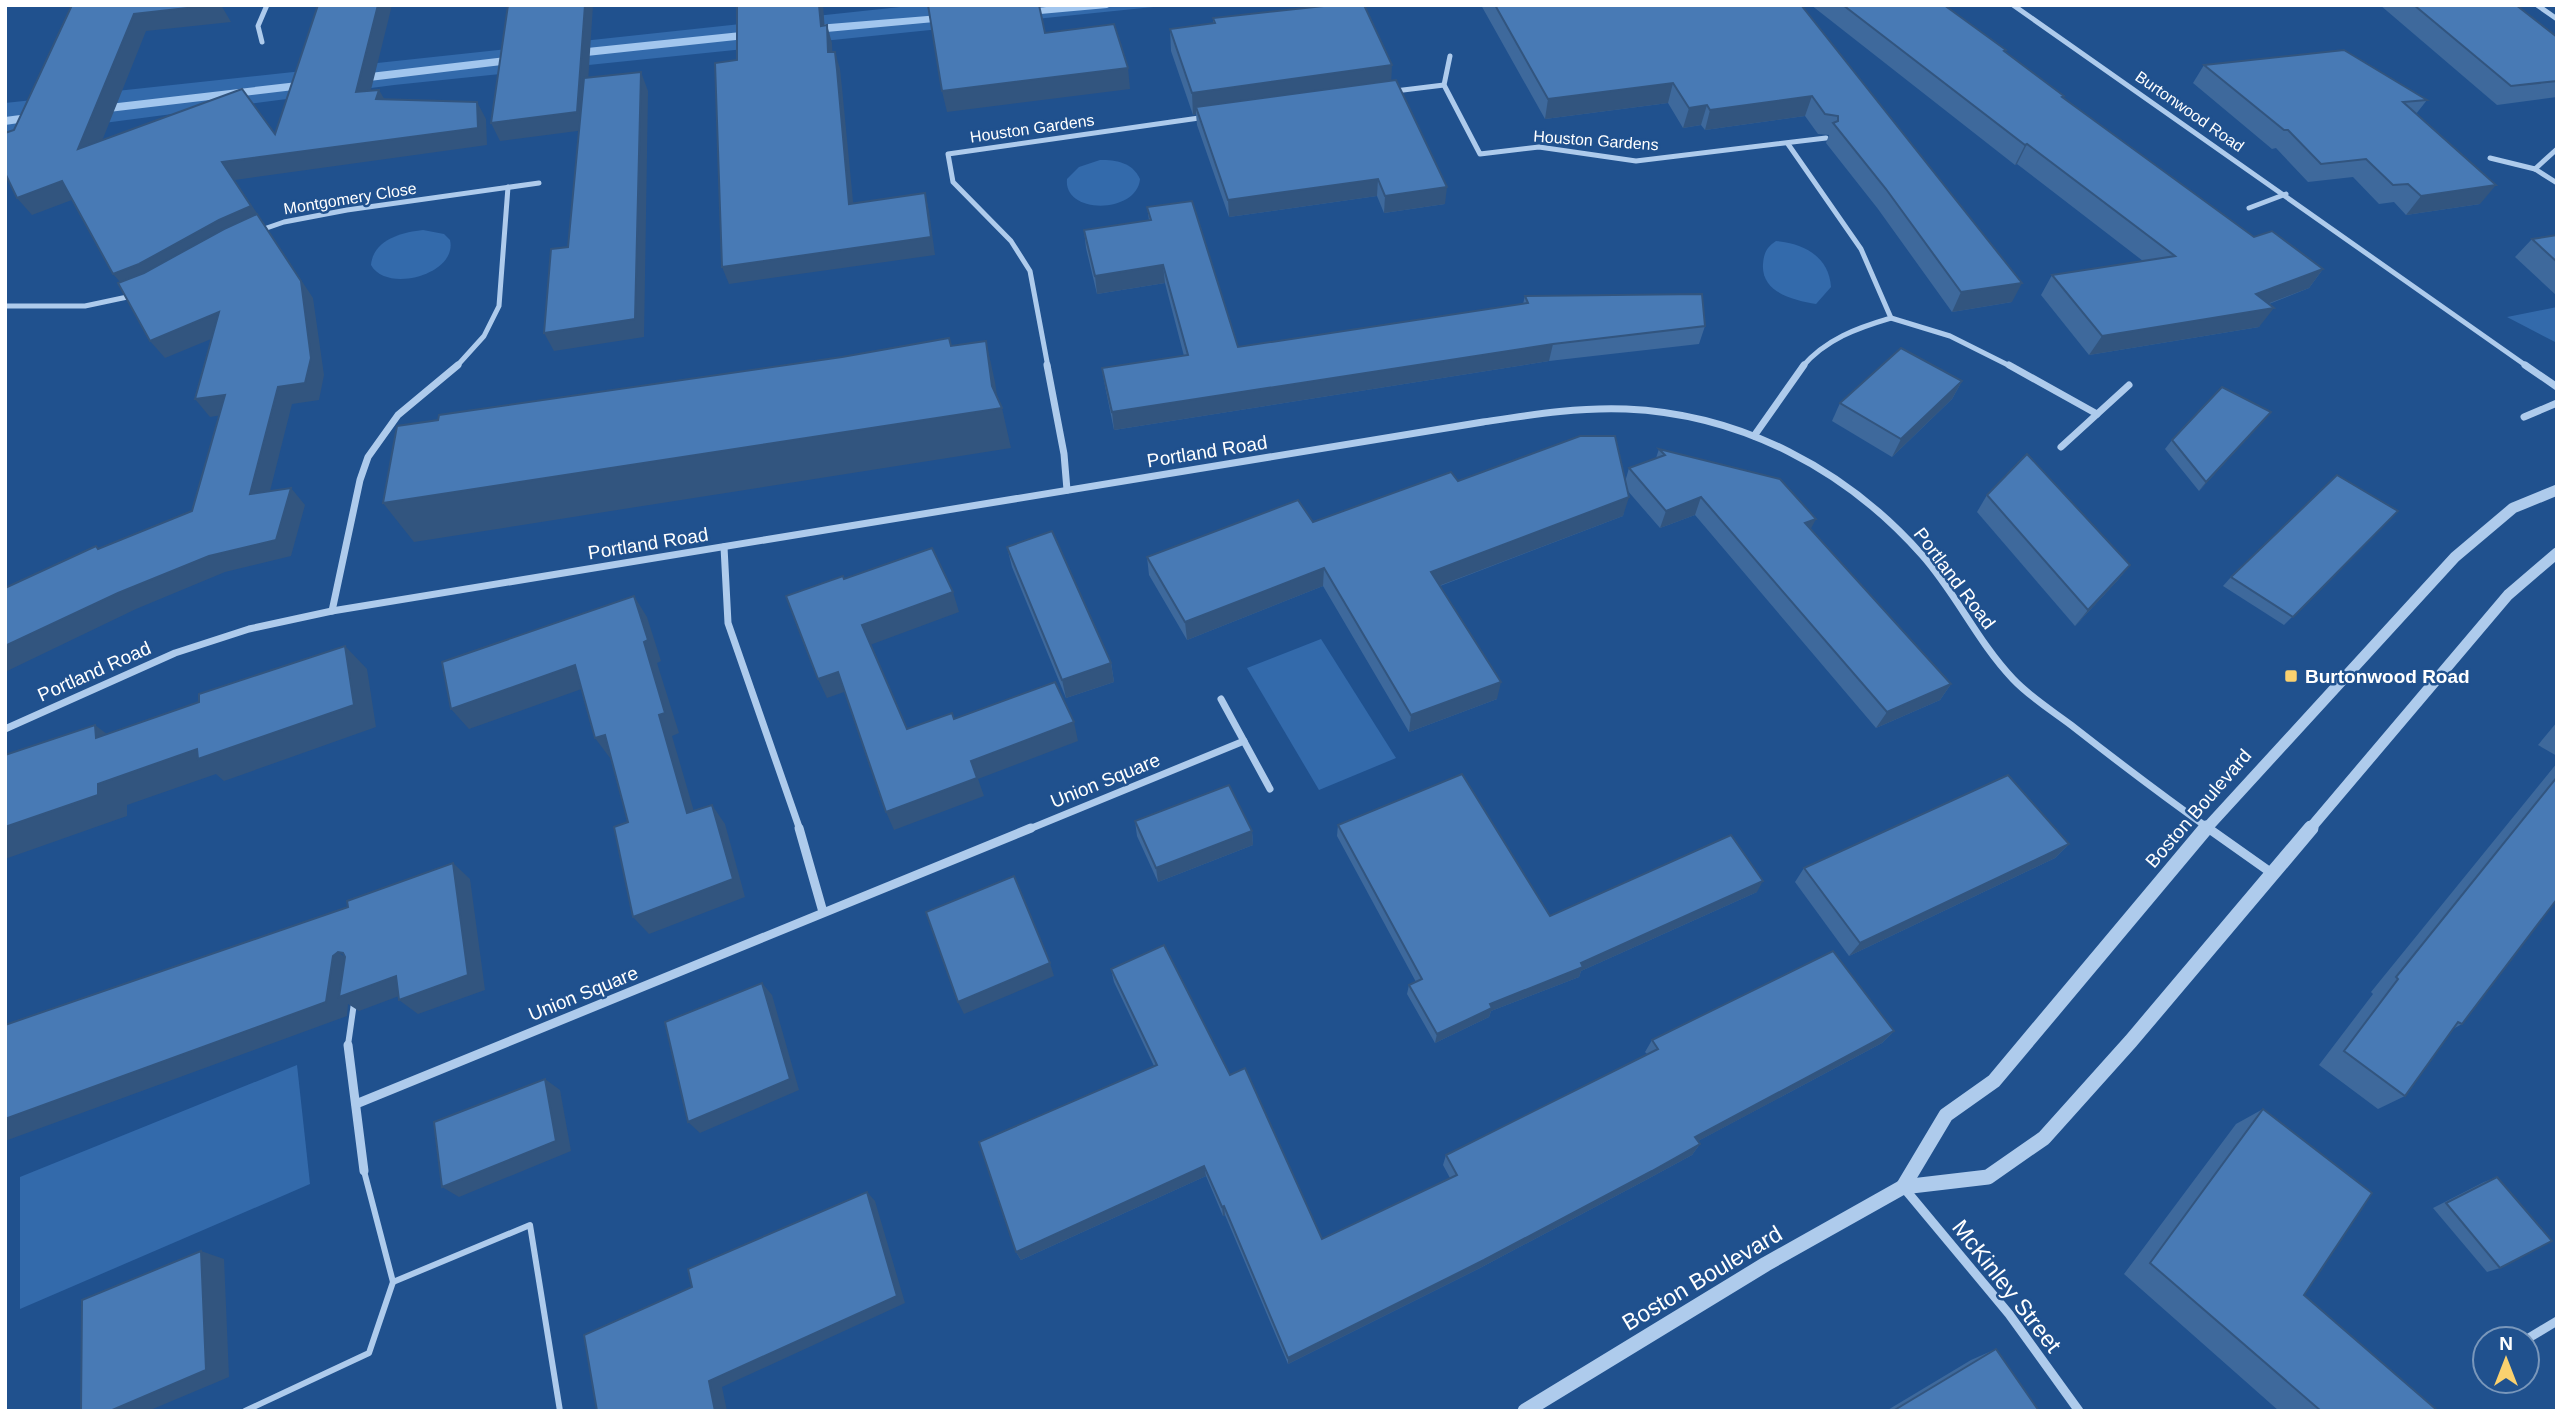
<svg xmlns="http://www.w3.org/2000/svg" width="2562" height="1416" viewBox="0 0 2562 1416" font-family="Helvetica,sans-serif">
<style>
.green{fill:#336aab}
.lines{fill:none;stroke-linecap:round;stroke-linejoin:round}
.stream{fill:#a2c6ee;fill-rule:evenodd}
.service{stroke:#aecbec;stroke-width:6}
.minor-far2{stroke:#aecbec;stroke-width:5}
.minor-far1{stroke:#aecbec;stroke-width:7}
.minor{stroke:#aecbec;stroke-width:9}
.tertiary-far1{stroke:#aecbec;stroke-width:11}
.tertiary{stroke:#aecbec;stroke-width:15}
.wall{fill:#3e699c}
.shaded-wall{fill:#32557f}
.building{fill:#487ab5;stroke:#32557f;stroke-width:2}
.poi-dot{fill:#fad16f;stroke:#20518e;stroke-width:2.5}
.labels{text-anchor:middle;stroke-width:5;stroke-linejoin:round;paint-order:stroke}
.far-street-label{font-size:16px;fill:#fff;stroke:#20518e}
.street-label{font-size:19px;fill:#fff;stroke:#20518e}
.poi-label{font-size:19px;font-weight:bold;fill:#fff;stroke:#20518e;text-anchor:start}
.near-street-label{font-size:23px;fill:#fff;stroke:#20518e}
</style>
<rect width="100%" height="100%" fill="#20518e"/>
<g class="green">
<polygon points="919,5 1173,5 394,85 5,136 5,103"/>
<path d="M1100 160C1116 160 1132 162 1140 179 1137 214 1063 215 1067 179L1079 167Z"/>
<path d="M423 230 444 234 450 240C458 274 387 294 371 265 373 240 402 232 423 230Z"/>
<path d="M1776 241C1804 243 1829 257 1831 287L1816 304C1794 300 1761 293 1763 264 1764 252 1767 247 1776 241Z"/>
<polygon points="2557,307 2557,343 2507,317"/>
<polygon points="1321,639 1396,758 1319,790 1247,668"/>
<polygon points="297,1065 310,1184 20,1309 20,1177"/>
</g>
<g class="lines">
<g class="stream">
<polygon points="1065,5 1113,5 1107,8 1018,16 1012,13 1018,10"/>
<polygon points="952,14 956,16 956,20 805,34 799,30 805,26"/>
<polygon points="760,30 766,34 764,37 568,58 562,54 568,50"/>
<polygon points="523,55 529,59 527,62 353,83 347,79 353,75"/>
<polygon points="315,80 321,84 319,87 92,114 86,110 92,106"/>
<polygon points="43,112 49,116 47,119 5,125 5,117"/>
</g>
<g class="service">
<polyline points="348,1045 354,1003"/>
<polyline points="364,1171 393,1282 530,1225 560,1411"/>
<polyline points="245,1411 369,1353 393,1282"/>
</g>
<g class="minor-far2">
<polyline points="2013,5 2528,367"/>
<polyline points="2537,5 2557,19"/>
<polyline points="262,42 258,26 267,5"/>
<polyline points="1450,56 1444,85 1480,154 1539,147 1636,161 1826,138"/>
<polyline points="1395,91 1444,85"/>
<path d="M1788 144 1861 249 1891 318C1857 328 1826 339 1802 367"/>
<polyline points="2490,158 2535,169 2557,183"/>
<polyline points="2535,169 2557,149"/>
<polyline points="2249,208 2286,194"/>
<polyline points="258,231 284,222 347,210 539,183"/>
<polyline points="5,306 85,306 132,296"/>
<polyline points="1891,318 1950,336 2012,367"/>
<polyline points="456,367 484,336 499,306 508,187"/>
<polyline points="1048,367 1030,271 1011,241 953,182 948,154 1206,117"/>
</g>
<g class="minor-far1">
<polyline points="1047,365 1064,454 1067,490"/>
<polyline points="2009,365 2097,414"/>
<polyline points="2525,365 2557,387"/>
<polyline points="2524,417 2557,403"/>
<polyline points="1754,436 1804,365"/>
<polyline points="2061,447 2129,385"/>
<polyline points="724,547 728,623 800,830"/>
<polyline points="332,611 360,480 368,457 398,415 458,365"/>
<polyline points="1221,699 1270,789"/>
<path d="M5 729 175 653 249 629 332 611 1483 422C1530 415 1578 407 1626 409 1741 414 1846 469 1922 555 1956 593 1977 641 2013 679 2030 697 2051 710 2071 725 2117 761 2163 796 2211 830"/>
<polyline points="1027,830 1244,741"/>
</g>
<g class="minor">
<polyline points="799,828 823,912"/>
<polyline points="2208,828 2273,874"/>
<polyline points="348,1045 364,1171"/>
<polyline points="356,1104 1031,828"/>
<polyline points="1904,1188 2009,1314 2079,1411"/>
<polyline points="2527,1339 2557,1321"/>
</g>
<g class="tertiary-far1">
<polyline points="2205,830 2455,557 2513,508 2557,490"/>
<polyline points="2309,830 2508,595 2557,553"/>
</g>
<g class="tertiary">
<polyline points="1903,1187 1946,1115 1994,1081 2206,828"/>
<polyline points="1525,1411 1766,1264 1903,1187 1988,1177 2044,1138 2131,1041 2311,828"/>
</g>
</g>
<g class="wall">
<polygon points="1481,5 1801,5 2012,302 1952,312 1878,209 1826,143 1829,135 1818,134 1805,116 1705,130 1701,125 1683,128 1668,103 1545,119"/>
<polygon points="1811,5 1944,5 2064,96 2063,98 2254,237 2323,269 2309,288 2269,304 2259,327 2089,355 2041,295 2052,275 2143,261 2017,164 2015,165"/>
<polygon points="2380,5 2516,5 2557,37 2557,97 2497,105"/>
<polygon points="1213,18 1391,81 1445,204 1384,213 1377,196 1229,217 1197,125 1196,114 1193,115 1171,51 1170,29 1213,24"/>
<polygon points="2204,65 2427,100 2416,114 2480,204 2406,215 2394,202 2379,204 2353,177 2308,182 2276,148 2272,149 2193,83"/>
<polygon points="1147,207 1238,347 1523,304 1525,296 1705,326 1699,344 1549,361 1114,430 1105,386 1102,368 1184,356 1165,283 1097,294 1086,248 1084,230 1149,220"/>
<polygon points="2557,235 2557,296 2515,257 2532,239"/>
<polygon points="1962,381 1952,399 1892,457 1832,421 1840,403"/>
<polygon points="2271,412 2199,491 2165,449 2172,440"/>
<polygon points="1659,449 1811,529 1951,684 1940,700 1876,728 1695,515 1660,528 1627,490 1623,516 1440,586 1497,699 1409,732 1323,586 1187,640 1149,575 1147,557 1313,522 1458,481 1625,482 1629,468 1656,458"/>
<polygon points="1987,495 2130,565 2117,581 2075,626 1977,512"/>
<polygon points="2398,511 2284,625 2223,586 2231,577"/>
<polygon points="1007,547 1111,663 1114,682 1066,698 1012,567"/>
<polygon points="2557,722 2557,756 2538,745"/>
<polygon points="2557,763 2557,899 2462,1024 2453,1029 2405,1096 2378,1109 2319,1065 2373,994 2371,992"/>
<polygon points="1135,821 1252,831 1253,845 1158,882 1137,836"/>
<polygon points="1338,825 1550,916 1757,892 1581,971 1579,977 1491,1011 1489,1017 1435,1043 1407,994 1409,985 1416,982 1337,836"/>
<polygon points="2069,844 2055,858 1849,956 1795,882 1804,868"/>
<polygon points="1111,969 1230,1075 1322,1239 1450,1178 1443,1165 1446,1155 1647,1054 1645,1052 1652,1040 1894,1031 1882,1043 1698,1141 1700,1144 1692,1155 1644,1181 1480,1268 1288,1364 1225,1215 1223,1216 1206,1176 1021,1260 1016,1252 1154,1066 1114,982"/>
<polygon points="2263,1109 2304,1295 2438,1411 2279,1411 2124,1274 2236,1124"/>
<polygon points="2497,1177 2500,1268 2487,1272 2433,1208 2484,1182"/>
<polygon points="1996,1349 2039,1411 1886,1411 1971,1360"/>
</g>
<g class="shaded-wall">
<polygon points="214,5 221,5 231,22 146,31 92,166 78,149 134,14"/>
<polygon points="378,5 392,5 366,110 356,92"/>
<polygon points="585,5 593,5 585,130 500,141 491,123"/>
<polygon points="819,5 823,5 826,44 821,26"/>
<polygon points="827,25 832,43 833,70 828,52"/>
<polygon points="835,52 840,69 842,88 855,222 849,204"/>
<polygon points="1392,65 1391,87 1196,107 1196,114 1193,115 1192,93"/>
<polygon points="1128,68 1130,89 947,112 942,91"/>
<polygon points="641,72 648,91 644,337 554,351 544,333"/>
<polygon points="1673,83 1668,103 1545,119 1548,99"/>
<polygon points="379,90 389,107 376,99"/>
<polygon points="1812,96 1805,116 1705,130 1710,110"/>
<polygon points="477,102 486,119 487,145 235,180 313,298 324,375 319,400 292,404 265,511 250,494 301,281 128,291 113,274 222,162"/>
<polygon points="1707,105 1701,125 1683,128 1689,108"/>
<polygon points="2027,144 2017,164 2015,165 2025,145"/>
<polygon points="1378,179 1377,196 1229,217 1228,200"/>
<polygon points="62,181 77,198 32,215 17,198"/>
<polygon points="2496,185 2480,204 2406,215 2421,196"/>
<polygon points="1447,187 1445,204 1384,213 1385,196"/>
<polygon points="925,193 929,211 935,255 729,284 722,267"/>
<polygon points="1163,265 1165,283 1097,294 1095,276"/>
<polygon points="2323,269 2309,288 2246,312 2274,308 2259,327 2089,355 2102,336 2256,294"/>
<polygon points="2022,283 2012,302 1952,312 1961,292"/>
<polygon points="219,312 233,330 165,358 150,341"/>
<polygon points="986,341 995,382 999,409 1002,408 1011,448 414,542 383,503 992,386"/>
<polygon points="1553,344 1549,361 1114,430 1112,412"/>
<polygon points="1962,381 1952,399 1892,457 1901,439"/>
<polygon points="225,395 240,412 210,417 195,399"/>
<polygon points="2271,412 2263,421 2199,491 2206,482"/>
<polygon points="291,488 305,505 291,556 225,572 136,609 5,672 5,646"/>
<polygon points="1629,497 1623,516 1428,590 1431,572"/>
<polygon points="1701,497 1695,515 1660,528 1666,511"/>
<polygon points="1816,519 1807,536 1805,523"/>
<polygon points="2130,565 2117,581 2075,626 2088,610"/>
<polygon points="1324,568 1323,586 1187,640 1185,622"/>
<polygon points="953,592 959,612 870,645 862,625"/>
<polygon points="634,596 647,617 661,661 657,663 679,733 672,736 700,832 687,813 659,715"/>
<polygon points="345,646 367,669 376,727 224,781 216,774 127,805 127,816 5,859 5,827 98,784"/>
<polygon points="1111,663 1114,682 1066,698 1062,680"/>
<polygon points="575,665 590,686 469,729 451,709"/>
<polygon points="838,672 847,691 827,698 818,679"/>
<polygon points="1501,682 1497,699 1409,732 1411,715"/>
<polygon points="1951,684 1940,700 1876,728 1887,712"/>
<polygon points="1074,722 1078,741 978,779 984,796 894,830 886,812 971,761"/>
<polygon points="95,725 124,747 96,738"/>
<polygon points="605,735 620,755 610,758 595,738"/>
<polygon points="712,805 725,824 745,897 649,934 633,917"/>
<polygon points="1252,831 1253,845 1158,882 1156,868"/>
<polygon points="2069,844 2055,858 1849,956 1860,943"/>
<polygon points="453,863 470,879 485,990 418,1014 399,1000"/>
<polygon points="1763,881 1757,892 1581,971 1579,977 1491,1011 1489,1017 1435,1043 1437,1034 1490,1004"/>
<polygon points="338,952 358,967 396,976 415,990 359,1011 348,1004 347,1016 5,1141 5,1119 333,956"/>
<polygon points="1050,963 1054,976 964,1014 958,1002"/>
<polygon points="762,983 772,995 799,1090 700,1133 688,1122"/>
<polygon points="1894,1031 1882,1043 1687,1147 1695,1137"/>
<polygon points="545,1079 560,1090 571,1151 459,1197 442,1187"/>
<polygon points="1700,1144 1692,1155 1644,1181 1480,1268 1288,1364 1288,1358"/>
<polygon points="1204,1166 1206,1176 1021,1260 1016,1252"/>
<polygon points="867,1192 875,1201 905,1303 722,1387 727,1411 715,1411 709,1381"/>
<polygon points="1224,1206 1225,1215 1223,1216 1222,1207"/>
<polygon points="201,1251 224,1259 229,1377 148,1411 110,1411"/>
</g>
<g class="building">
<polygon points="72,5 214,5 134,14 78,149 242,89 275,134 318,5 378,5 356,92 379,90 376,99 477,102 478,128 222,162 251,206 219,220 139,264 113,274 62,181 17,198 5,173 5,133 14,130"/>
<polygon points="508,5 585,5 577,112 491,123"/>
<polygon points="737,5 819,5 821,26 827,25 828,52 835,52 837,70 849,204 925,193 931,237 722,267 715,63 737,60"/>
<polygon points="928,5 1039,5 1045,33 1114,24 1128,68 942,91"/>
<polygon points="1333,5 1364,5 1392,65 1192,93 1170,29 1215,23 1213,18"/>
<polygon points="1495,5 1801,5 2022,283 1961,292 1886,189 1833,123 1838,121 1838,116 1825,114 1812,96 1710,110 1707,105 1689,108 1673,83 1548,99"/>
<polygon points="1843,5 1944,5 2006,50 2004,51 2064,96 2062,97 2254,237 2272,231 2323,269 2256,294 2274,308 2102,336 2052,275 2175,256 2027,144 2025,145"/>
<polygon points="2414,5 2516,5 2557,37 2557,81 2511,86"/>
<polygon points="2344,50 2427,100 2403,102 2496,185 2421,196 2408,184 2393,185 2366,159 2321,164 2288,130 2284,130 2204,65"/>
<polygon points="641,72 635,319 544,333 551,249 568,247 584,78"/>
<polygon points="1396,80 1447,187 1385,196 1378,179 1228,200 1196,107"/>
<polygon points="1192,201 1238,347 1528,303 1525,296 1702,294 1705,326 1553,344 1112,412 1102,368 1188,355 1163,265 1095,276 1084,230 1151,220 1147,207"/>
<polygon points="257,214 301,281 311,358 305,383 278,387 250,494 291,488 276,540 209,556 118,593 5,646 5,588 96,546 98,549 192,511 225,395 195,399 219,312 150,341 118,283 144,273 224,229"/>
<polygon points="2557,235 2557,262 2532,239"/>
<polygon points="949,338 951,346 986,341 992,386 1002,408 383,503 397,426 438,420 439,415 842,357"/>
<polygon points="1901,348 1962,381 1901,439 1840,403"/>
<polygon points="2222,387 2271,412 2206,482 2172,440"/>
<polygon points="1580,436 1615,436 1629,497 1431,572 1501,682 1411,715 1324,568 1185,622 1147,557 1298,500 1313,522 1451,472 1458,481"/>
<polygon points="1659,449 1780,479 1816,519 1805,523 1951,684 1887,712 1701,497 1666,511 1629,468 1665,455"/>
<polygon points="2027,454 2130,565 2088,610 1987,495"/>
<polygon points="2337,475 2398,511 2293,617 2231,577"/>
<polygon points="1052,531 1111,663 1062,680 1007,547"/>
<polygon points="932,548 953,592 862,625 907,729 952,713 954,719 1055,682 1074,722 971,761 977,778 886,812 838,672 818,679 786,596 843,576 844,579"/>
<polygon points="634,596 648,640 644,642 665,713 659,715 687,813 712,805 733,879 633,917 614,827 628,822 605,735 595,738 575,665 451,709 442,662"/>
<polygon points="345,646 354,705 198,759 197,749 98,784 98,795 5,827 5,755 95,725 96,738 199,702 199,694"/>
<polygon points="1462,774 1550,916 1731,835 1763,881 1581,963 1583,967 1490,1004 1492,1008 1437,1034 1409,985 1422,979 1338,825"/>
<polygon points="2008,775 2069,844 1860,943 1804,868"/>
<polygon points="2557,777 2557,899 2462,1024 2458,1022 2405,1096 2344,1051 2398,979 2396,977"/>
<polygon points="1229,785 1252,831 1156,868 1135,821"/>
<polygon points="453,863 468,975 399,1000 396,976 339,997 345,957 343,953 338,952 333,956 326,1002 5,1119 5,1025 348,907 347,901"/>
<polygon points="1014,876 1050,963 958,1002 926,912"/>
<polygon points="1164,945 1230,1075 1245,1068 1322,1239 1457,1175 1446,1155 1658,1049 1652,1040 1833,951 1894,1031 1695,1137 1700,1144 1652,1171 1484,1260 1288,1358 1224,1206 1222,1207 1204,1166 1016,1252 979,1142 1157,1065 1111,969"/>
<polygon points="762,983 790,1079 688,1122 665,1022"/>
<polygon points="545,1079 556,1141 442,1187 434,1122"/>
<polygon points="2263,1109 2372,1193 2304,1295 2438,1411 2321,1411 2150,1263"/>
<polygon points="2497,1177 2552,1241 2500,1268 2446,1203"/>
<polygon points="867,1192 897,1296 709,1381 715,1411 597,1411 584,1335 692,1287 688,1269"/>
<polygon points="201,1251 206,1370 110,1411 81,1411 82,1300"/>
<polygon points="1996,1349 2039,1411 1893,1411"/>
</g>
<rect class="poi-dot" x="2284" y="669" width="14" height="14" rx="3.5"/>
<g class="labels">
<g class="far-street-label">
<text transform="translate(2190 111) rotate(35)" y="6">Burtonwood Road</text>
<text transform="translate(1032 128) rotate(-8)" y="6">Houston Gardens</text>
<text transform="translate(1596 140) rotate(4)" y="6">Houston Gardens</text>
<text transform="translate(350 198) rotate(-9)" y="6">Montgomery Close</text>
</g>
<g class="street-label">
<text transform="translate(1207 451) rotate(-9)" y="7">Portland Road</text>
<text transform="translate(648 543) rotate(-9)" y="7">Portland Road</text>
<text transform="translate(1955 578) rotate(53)" y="7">Portland Road</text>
<text transform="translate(94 671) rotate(-24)" y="7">Portland Road</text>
<text transform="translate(1105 780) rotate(-22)" y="7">Union Square</text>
<text transform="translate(2198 808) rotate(-49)" y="7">Boston Boulevard</text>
<text transform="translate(583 993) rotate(-22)" y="7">Union Square</text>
</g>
<g class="poi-label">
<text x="2305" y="683">Burtonwood Road</text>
</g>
<g class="near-street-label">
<text transform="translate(1702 1278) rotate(-31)" y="8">Boston Boulevard</text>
<text transform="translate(2007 1286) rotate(52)" y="8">McKinley Street</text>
</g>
</g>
<rect width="2562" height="1416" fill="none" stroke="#ffffff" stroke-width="14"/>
<g transform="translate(2506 1360)"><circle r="33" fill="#20518e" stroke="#7997bb" stroke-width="2"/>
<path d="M0-5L12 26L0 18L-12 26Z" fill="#fad16f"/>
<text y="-10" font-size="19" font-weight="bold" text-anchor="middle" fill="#ffffff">N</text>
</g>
</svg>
